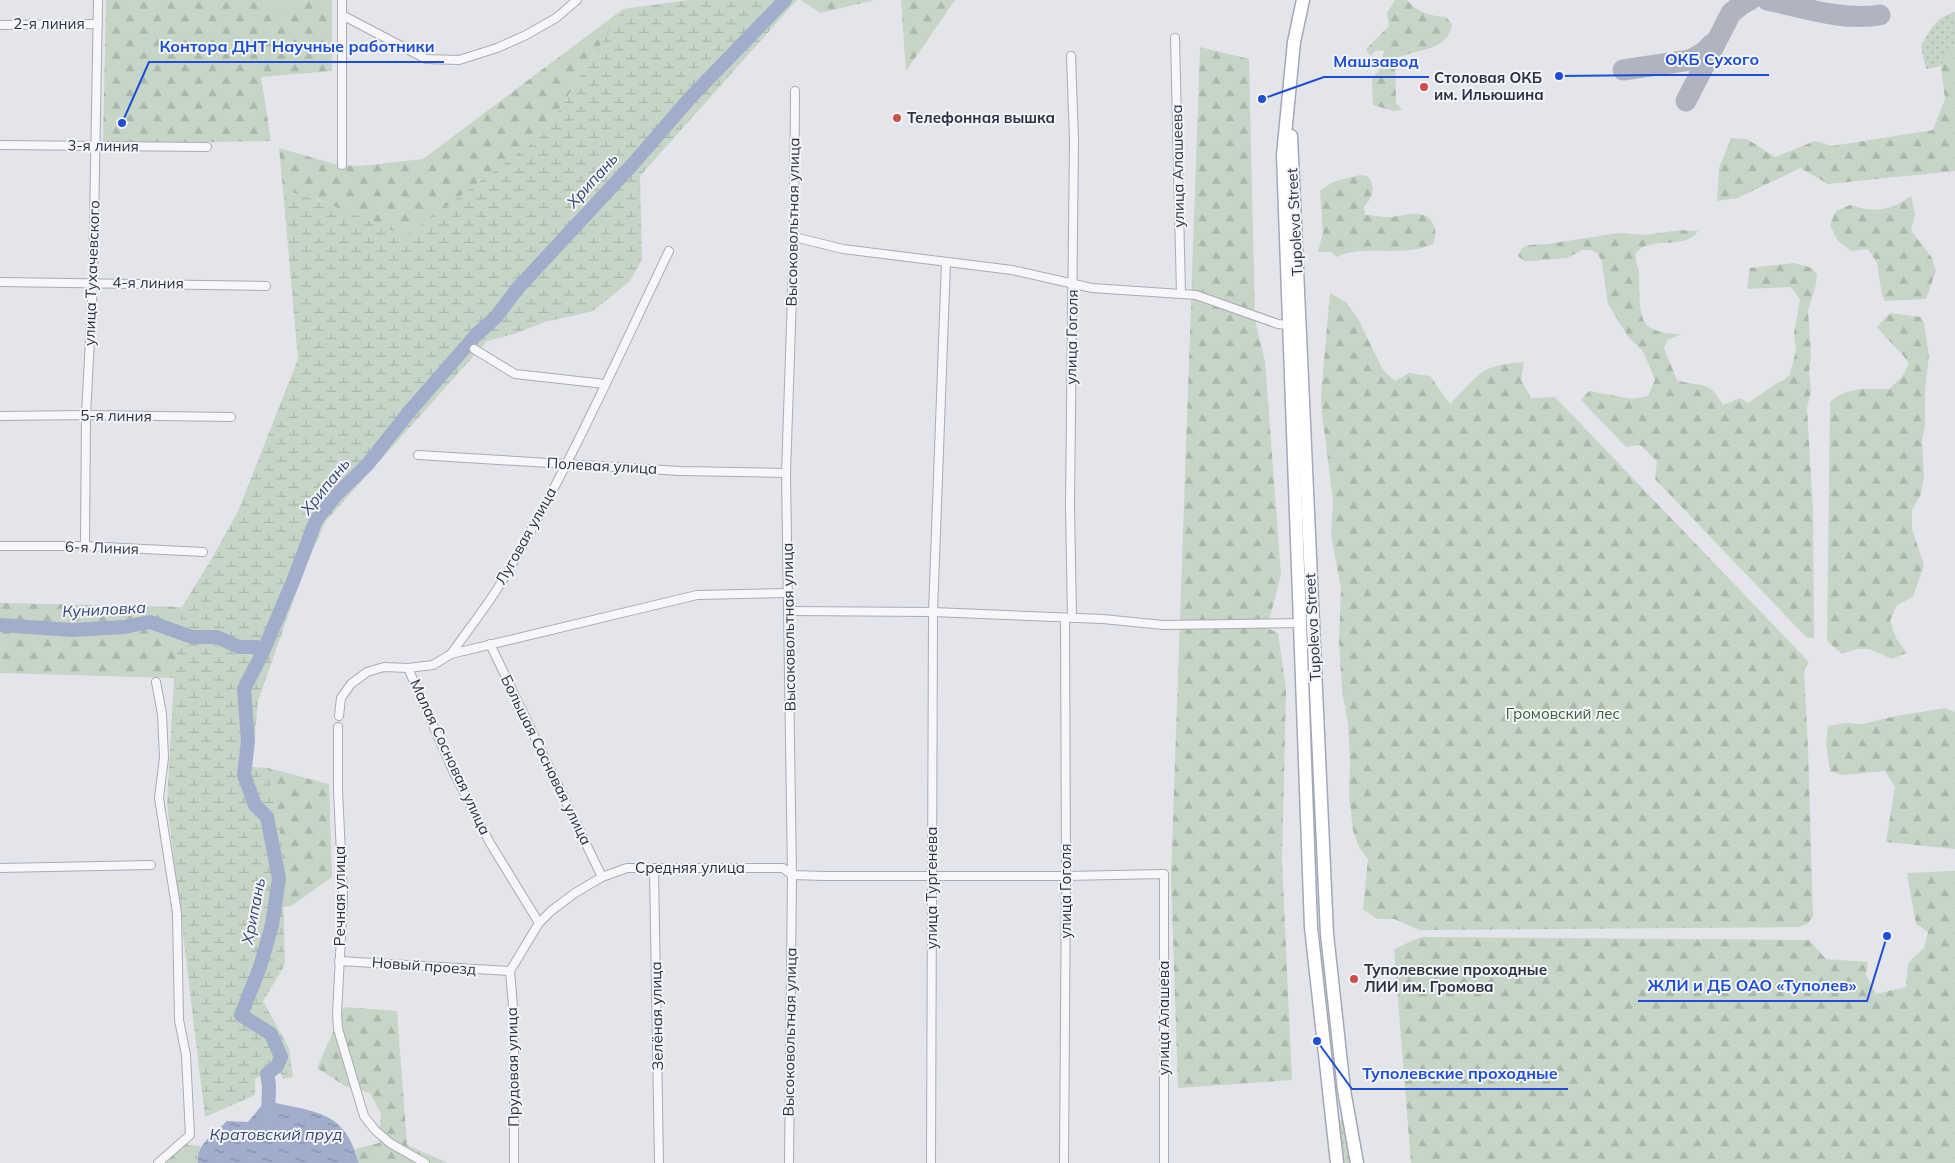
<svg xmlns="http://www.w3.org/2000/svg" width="1955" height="1163" viewBox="0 0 1955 1163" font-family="Mulish,sans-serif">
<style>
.grass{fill:url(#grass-dots)}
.forest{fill:url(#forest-firs)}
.wetland{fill:url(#wetland-marsh)}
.garden{fill:#c6d5c5}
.water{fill:url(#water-ripples)}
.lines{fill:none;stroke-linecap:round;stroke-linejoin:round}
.river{stroke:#a0adcb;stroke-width:14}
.taxiway{stroke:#b0b4c0;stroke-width:21}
.street-casing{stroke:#a9abb6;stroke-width:10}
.primary-casing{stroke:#a3a8b7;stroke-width:15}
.street{stroke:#f7f7fa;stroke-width:8}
.primary{stroke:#fff;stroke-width:12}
.poi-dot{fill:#ce4e4c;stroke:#f4f5f9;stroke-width:2}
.labels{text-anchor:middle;stroke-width:4;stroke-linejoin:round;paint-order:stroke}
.street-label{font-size:15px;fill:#2b3044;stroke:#f4f5f9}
.poi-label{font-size:15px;font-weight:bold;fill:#2b3044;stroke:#f4f5f9;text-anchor:start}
.park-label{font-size:15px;fill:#396039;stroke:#f4f5f9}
.water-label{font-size:16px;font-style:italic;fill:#354878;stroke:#f4f5f9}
.leader{fill:none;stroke:#1d4ed8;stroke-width:2}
.callout-dot{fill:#1d4ed8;stroke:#f4f5f9;stroke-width:2}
.callout-label{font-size:16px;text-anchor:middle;font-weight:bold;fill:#1d4ed8;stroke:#f4f5f9;stroke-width:4;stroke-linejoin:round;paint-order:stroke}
</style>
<defs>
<pattern id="grass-dots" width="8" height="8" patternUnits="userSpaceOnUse" patternTransform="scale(1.25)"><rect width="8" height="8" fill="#c6d5c5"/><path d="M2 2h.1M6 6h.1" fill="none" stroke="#aab7aa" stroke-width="1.8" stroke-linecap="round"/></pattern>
<pattern id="forest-firs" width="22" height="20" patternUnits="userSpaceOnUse" patternTransform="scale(1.25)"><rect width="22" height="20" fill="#c6d5c5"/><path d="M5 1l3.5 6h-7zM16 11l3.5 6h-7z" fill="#aab7aa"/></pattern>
<pattern id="wetland-marsh" width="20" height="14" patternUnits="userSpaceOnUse" patternTransform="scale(1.25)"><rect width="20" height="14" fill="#c6d5c5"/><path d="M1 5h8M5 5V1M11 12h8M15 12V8" fill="none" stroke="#aab7aa"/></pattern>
<pattern id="water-ripples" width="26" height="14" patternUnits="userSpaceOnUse" patternTransform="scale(1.25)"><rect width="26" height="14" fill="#a0adcb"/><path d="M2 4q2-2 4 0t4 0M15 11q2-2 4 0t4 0" fill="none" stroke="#838da6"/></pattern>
</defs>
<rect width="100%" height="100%" fill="#e4e5eb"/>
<g class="grass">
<path d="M1955 12V50L1949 51 1941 66 1926 69 1921 47C1929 31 1936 17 1955 12Z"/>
<polygon points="1342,1120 1343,1121 1350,1163 1342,1163 1338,1121"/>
</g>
<g class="forest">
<polygon points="106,0 332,0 332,71 261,77 271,141 103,144"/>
<polygon points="801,0 875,0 820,13"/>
<polygon points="901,0 955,0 906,71"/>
<path d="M1395 0H1407C1418 13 1430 16 1446 17L1452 24C1448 53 1416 48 1395 59L1396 103 1402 110 1393 111 1373 105 1372 79 1382 66 1384 50 1376 51 1370 56 1366 49 1389 26 1387 13Z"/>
<polygon points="623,9 544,134 406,237 319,200 283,190 279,148 338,165 360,166 423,159"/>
<polygon points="1200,47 1249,59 1255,320 1265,361 1281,575 1267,628 1278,633 1286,690 1282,861 1292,1080 1178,1088 1171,877"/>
<polygon points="1955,50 1955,171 1828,184 1800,168 1738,198 1717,201 1719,168 1731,138 1747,139 1775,157 1815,141 1832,146 1933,130 1945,99 1941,66 1949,51"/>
<path d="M1360 175 1368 176C1376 188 1373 197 1364 207L1365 215C1373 215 1380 217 1388 217 1402 217 1424 207 1432 222 1437 229 1436 236 1433 244 1405 258 1360 244 1337 257L1331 252H1318L1323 232 1320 190 1335 181Z"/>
<path d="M1911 196 1915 214 1911 230 1932 258 1936 271 1926 299 1885 301 1882 295 1877 263 1868 249 1851 251 1838 241 1830 225 1836 211 1850 205C1875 213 1890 211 1911 196Z"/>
<path d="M1680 230 1698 231C1684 252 1650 234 1635 254 1636 261 1638 267 1639 273 1640 286 1637 317 1648 326 1656 333 1672 334 1682 334L1667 340 1664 348 1677 380C1688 385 1705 382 1713 391 1717 395 1720 400 1723 405L1740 398 1748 403 1777 383 1784 380 1790 374 1796 350 1794 333 1800 300 1791 287 1747 289 1750 268 1794 263 1812 268 1817 275 1816 284 1808 311 1811 354 1809 373 1811 391 1807 408 1813 510 1814 638H1807L1655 479 1657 461 1640 445 1626 447 1581 400 1589 391 1632 399 1648 396 1655 380 1643 351 1629 338 1608 304 1602 262 1598 254 1591 250H1582L1567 258 1533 261H1524L1518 256 1522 248 1529 245 1548 244 1618 233 1646 235Z"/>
<path d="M1330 293 1347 303 1359 321 1383 370 1395 381 1409 373 1430 376 1450 404C1480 375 1478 365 1524 362L1521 380 1531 398 1555 397 1809 662 1804 670 1808 749 1813 917 1807 924 1799 927 1420 930 1394 919H1377L1363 909 1368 859 1359 847 1353 831 1349 794 1350 760 1348 724 1342 690 1339 640 1341 589 1331 535 1333 501 1322 413 1321 395Z"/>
<path d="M1890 313 1921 317 1924 323 1929 356 1925 389V425L1922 441 1924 476 1921 494 1912 510V529L1924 565 1913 597 1897 605 1890 621 1896 638 1907 653 1891 659C1871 648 1864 645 1842 654L1827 641 1830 402C1848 386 1867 389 1889 389L1902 377 1909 363C1899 349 1887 340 1877 327Z"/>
<polygon points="0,603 182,607 174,678 0,673"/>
<polygon points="1945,708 1955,712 1955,849 1886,842 1895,787 1885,771 1843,775 1830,771 1826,744 1828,726 1845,723 1862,724 1896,716"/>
<polygon points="268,768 329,784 332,877 291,906 283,907 282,846"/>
<polygon points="1955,871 1955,1163 1411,1163 1394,949 1421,937 1809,940 1826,959 1868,962 1866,975 1876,994 1906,987 1908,963 1924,948 1928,932 1916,924 1907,873"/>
<polygon points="344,1007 397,1011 407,1145 448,1163 359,1163 355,1149 379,1143 381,1114 370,1093 345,1086 317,1068"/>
<polygon points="182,1144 201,1146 197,1155 198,1163 164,1163"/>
</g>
<polygon class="wetland" points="689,0 797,0 640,176 642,259 630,281 593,311 545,322 514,334 487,341 326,521 306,565 258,701 252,767 268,768 282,846 285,965 263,1001 289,1048 293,1077 283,1079 277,1065 255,1079 255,1095 205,1117 167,802 174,678 182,607 215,553 239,509 298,359 283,190 319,200 406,236 544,134 623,9"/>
<polygon class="garden" points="277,0 299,0 299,9 277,10"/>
<path class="water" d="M276 1103C321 1113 345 1113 359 1163H198C195 1145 215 1133 227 1121L248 1122 262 1105Z"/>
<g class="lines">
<g class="river">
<polyline points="0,625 72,630 124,627 150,622 192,637 217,637 239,647 256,647 262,654"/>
<polyline points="268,1122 269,1085 267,1074 277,1066 281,1057 271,1034 241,1015 260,967 272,925 279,878 267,817 255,805 244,775 248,741 244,689 262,654 294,579 316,520 336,495 367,465 409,412 476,335 496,317 517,289 632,165 690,98 785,0"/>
</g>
<g class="taxiway">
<path d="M1767 0C1805 8 1842 21 1880 15"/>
<polyline points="1623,70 1690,60 1703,53 1712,44"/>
<polyline points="1686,101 1731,13 1742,4 1750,0"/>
</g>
<g class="street-casing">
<g id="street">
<polyline points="342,15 426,59 459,60 497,48 526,35 556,18 577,0"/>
<polyline points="0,25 98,24"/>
<polyline points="1175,38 1181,294"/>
<polyline points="1071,56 1074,140 1070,505 1072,618"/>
<polyline points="0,145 207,147"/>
<polyline points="342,165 342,0"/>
<polyline points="794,237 843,249 1012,270 1092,288 1196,295 1278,324 1288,325"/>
<polyline points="0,282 266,286"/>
<polyline points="474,349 515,374 605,384"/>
<polyline points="0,416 86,415 231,417"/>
<polyline points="418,455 680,471 786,473"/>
<polyline points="0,546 85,546 203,552"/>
<polyline points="85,546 86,415 93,282 98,0"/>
<polyline points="789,611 933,612 1103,619 1163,625 1301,623"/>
<polyline points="490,644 602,877"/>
<path d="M451 654C467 631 485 609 499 586 564 479 615 363 669 251"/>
<polyline points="408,668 454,773 490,843 539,923"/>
<polyline points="156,682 162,714 164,758 159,798 177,913 179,1020 186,1055 190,1135 158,1163"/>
<polyline points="339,716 341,698 351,684 367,672 384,667 408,668 433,665 451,654 697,595 788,593"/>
<polyline points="338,727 338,790 343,898 337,1014 338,1029 364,1116 375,1130 390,1143 425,1163"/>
<polyline points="0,868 151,865"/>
<polyline points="654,869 659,1163"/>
<polyline points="339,961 510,971"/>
<polyline points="510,971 539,923 551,911 575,893 602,877 627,868 783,868 792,875 825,876 1066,876 1164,874 1164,1163"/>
<polyline points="510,971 514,1018 514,1163"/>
<polyline points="789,1163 792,875 786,473 794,237 795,91"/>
<polyline points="931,1163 933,612 946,262"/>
<polyline points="1064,1163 1066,876 1065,618"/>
</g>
</g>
<g class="primary-casing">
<g id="primary">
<polyline points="1303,0 1294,42 1283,155 1311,927 1337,1163"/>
<polyline points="1291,136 1327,934 1344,1090 1357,1163"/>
</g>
</g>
<use href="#street" class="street"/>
<use href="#primary" class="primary"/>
</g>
<g class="poi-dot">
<circle cx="1424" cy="87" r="5"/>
<circle cx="897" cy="118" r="5"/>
<circle cx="1354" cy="979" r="5"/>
</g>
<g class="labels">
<g class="street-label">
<text x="49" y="29">2-я линия</text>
<text transform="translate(103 146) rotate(1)" y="5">3-я линия</text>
<text transform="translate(1178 166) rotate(-91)" y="5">улица Алашеева</text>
<text transform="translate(793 222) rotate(-89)" y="5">Высоковольтная улица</text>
<text transform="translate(1295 222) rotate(-93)" y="5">Tupoleva Street</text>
<text transform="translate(92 273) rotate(-88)" y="5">улица Тухачевского</text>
<text transform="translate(148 283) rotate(1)" y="5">4-я линия</text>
<text transform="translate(1072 337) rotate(-89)" y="5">улица Гоголя</text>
<text transform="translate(116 416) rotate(1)" y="5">5-я линия</text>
<text transform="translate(602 466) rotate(3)" y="5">Полевая улица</text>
<text transform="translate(526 536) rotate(-61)" y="5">Луговая улица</text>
<text transform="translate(102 548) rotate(2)" y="5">6-я Линия</text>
<text transform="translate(789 627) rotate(-91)" y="5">Высоковольтная улица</text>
<text transform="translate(1313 627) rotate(-93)" y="5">Tupoleva Street</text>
<text transform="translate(450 757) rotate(65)" y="5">Малая Сосновая улица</text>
<text transform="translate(546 760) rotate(64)" y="5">Большая Сосновая улица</text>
<text x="690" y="873">Средняя улица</text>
<text transform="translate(932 888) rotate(-90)" y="5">улица Тургенева</text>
<text transform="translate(1066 891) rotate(-90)" y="5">улица Гоголя</text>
<text transform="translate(340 896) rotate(-90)" y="5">Речная улица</text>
<text transform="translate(424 966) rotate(4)" y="5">Новый проезд</text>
<text transform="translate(657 1016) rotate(-91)" y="5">Зелёная улица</text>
<text transform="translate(1164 1018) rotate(-90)" y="5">улица Алашева</text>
<text transform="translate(790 1032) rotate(-89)" y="5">Высоковольтная улица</text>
<text transform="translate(513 1067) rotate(-91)" y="5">Прудовая улица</text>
</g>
<g class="poi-label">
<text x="1434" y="83">Столовая ОКБ<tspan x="1434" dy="17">им. Ильюшина</tspan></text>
<text x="907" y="123">Телефонная вышка</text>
<text x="1364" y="975">Туполевские проходные<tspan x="1364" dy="17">ЛИИ им. Громова</tspan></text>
</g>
<g class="park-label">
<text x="1563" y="719">Громовский лес</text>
</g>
<g class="water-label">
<text transform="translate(592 180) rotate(-48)" y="6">Хрипань</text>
<text transform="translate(325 486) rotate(-51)" y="6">Хрипань</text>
<text transform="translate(104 609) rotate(-3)" y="6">Куниловка</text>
<text transform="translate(253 911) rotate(-79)" y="6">Хрипань</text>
<text x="276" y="1140">Кратовский пруд</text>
</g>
</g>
<path class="leader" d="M122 123L149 62H444M1559 76L1655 75H1769M1262 99L1324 77H1429M1887 936L1867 1001H1638M1317 1041L1352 1089H1568"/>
<g class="callout-dot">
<circle cx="122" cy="123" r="5"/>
<circle cx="1559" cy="76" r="5"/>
<circle cx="1262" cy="99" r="5"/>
<circle cx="1887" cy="936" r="5"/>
<circle cx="1317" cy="1041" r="5"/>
</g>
<g class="callout-label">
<text x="297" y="52">Контора ДНТ Научные работники</text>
<text x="1712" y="65">ОКБ Сухого</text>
<text x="1376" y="67">Машзавод</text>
<text x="1752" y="991">ЖЛИ и ДБ ОАО «Туполев»</text>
<text x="1460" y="1079">Туполевские проходные</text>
</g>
</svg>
